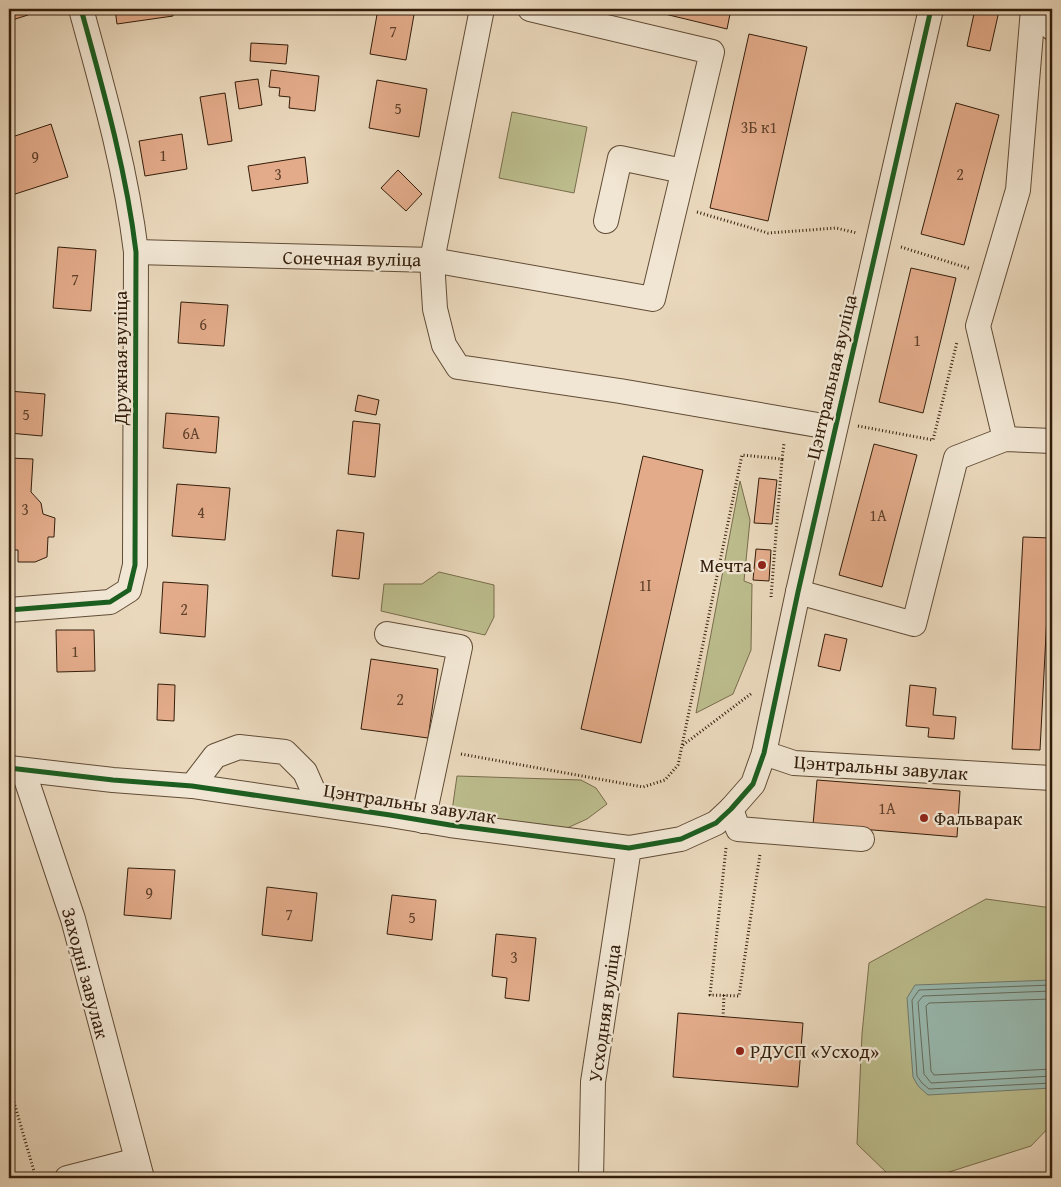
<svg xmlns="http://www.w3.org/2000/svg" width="1061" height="1187" viewBox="0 0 1061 1187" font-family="'Gentium Book Plus',serif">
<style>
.green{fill:#bcbd8d;stroke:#786d4c}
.water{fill:#98bab1;stroke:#707b6e}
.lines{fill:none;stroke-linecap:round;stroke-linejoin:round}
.shore{stroke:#666c5e;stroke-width:1}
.building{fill:#e3ab8a;stroke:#331d0a}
.minor-casing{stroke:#614c36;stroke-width:26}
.path{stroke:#331d0a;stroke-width:3;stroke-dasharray:1 2.5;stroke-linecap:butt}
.minor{stroke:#f1e6d3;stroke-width:24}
.cycleway-casing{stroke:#f1e6d3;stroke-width:8}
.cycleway{stroke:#1b5e20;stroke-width:5}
.poi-dot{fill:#8f2418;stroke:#f1e6d3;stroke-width:2}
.labels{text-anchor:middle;stroke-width:4.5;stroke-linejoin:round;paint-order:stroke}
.number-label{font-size:16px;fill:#5f402a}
.street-label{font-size:19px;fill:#331d0a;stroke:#f1e6d3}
.poi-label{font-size:19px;fill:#331d0a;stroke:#f1e6d3;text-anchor:start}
</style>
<rect width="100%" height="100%" fill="#ead8bc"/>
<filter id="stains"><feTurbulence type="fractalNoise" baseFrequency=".004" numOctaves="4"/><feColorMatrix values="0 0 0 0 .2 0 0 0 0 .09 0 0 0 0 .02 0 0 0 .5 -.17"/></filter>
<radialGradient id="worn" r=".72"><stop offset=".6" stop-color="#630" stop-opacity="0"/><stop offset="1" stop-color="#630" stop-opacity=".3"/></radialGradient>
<g class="green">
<polygon points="512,112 587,127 574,193 499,178"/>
<polygon points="740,481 750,520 744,581 752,584 751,650 733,694 696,713"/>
<polygon points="439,572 494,585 494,617 485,635 381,611 384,584 422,584"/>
<polygon points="457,776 581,780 596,788 607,804 587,819 545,838 450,825"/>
<polygon points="986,899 1052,908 1052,1124 1031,1146 946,1173 889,1175 857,1144 862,1034 869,963"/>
</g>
<polygon class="water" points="1052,980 1052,1088 928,1095 918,1086 913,1077 907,998 915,985"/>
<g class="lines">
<g class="shore">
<polyline points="1052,985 919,990 912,1000 917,1076 922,1083 929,1089 1052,1083"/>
<polyline points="1052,991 923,996 918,1002 924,1074 931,1083 1052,1076"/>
<polyline points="1052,999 929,1003 926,1006 931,1071 934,1075 1052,1069"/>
</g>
</g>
<g class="building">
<polygon points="9,9 26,9 28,15 9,21"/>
<polygon points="115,9 172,9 173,16 117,24"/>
<polygon points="378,9 415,9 406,60 370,54"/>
<polygon points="644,9 731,9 727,29"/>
<polygon points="975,9 999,11 990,51 967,46"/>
<polygon points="749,34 807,47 768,221 710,208"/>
<polygon points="251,43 288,45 286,64 250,61"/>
<polygon points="271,70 319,76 315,111 289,108 290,97 279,96 280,88 269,87"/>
<polygon points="258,79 262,105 239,109 235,82"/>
<polygon points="377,80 427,89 419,137 369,128"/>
<polygon points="225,93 232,141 208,145 200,97"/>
<polygon points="956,103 999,115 964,245 921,234"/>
<polygon points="51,124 68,177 12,195 9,185 9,138"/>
<polygon points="182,134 187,169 145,176 139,141"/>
<polygon points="305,157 308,183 252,191 248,166"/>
<polygon points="398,170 422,194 406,211 381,188"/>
<polygon points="58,247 96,250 91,311 53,308"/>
<polygon points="911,268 956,278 923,413 879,402"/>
<polygon points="181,302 228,305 224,346 178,343"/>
<polygon points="9,391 45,394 42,436 9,433"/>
<polygon points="358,395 379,400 376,415 355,411"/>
<polygon points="166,413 219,417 216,453 163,448"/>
<polygon points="353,421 380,424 375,477 348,474"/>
<polygon points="874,444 917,455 882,587 839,575"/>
<polygon points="643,456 703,470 641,743 581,729"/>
<polygon points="9,458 33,459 31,492 41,503 43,514 55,518 54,537 48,537 47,557 35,562 18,562 18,550 9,550"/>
<polygon points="759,478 777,480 772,524 754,523"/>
<polygon points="177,484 230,488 225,540 172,536"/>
<polygon points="337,530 364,533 359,579 332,576"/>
<polygon points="1023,537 1051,538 1040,750 1012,749"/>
<polygon points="756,549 771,550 769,581 753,580"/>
<polygon points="163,582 208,585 205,637 160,633"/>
<polygon points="56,630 94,630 95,671 57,672"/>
<polygon points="825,634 847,639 840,671 818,666"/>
<polygon points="371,659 438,669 428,738 361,729"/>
<polygon points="158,684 175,685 174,721 157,720"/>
<polygon points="910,685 936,688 933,715 956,717 954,739 928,737 929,728 906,726"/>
<polygon points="817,780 960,791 957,837 813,825"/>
<polygon points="128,868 175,870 171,919 124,915"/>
<polygon points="267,887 317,893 312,941 262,935"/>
<polygon points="392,895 436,900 432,940 387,934"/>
<polygon points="496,934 536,938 529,1001 505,998 507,978 492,976"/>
<polygon points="678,1013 803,1023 798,1087 673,1077"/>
<polygon points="243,1173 244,1178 228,1178"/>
</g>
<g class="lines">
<g class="minor-casing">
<g id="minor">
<polyline points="530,9 712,52 653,299 432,260 435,309 444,345 458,367 620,391 835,428"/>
<polyline points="1031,9 1052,28"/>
<polyline points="606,221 620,158 683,171"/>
<polyline points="136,252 432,260 482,9"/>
<polyline points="1005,439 978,326 1018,190 1033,9"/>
<polyline points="798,592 914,624 956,458 1005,439 1052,441"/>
<path d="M9 610 110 602 129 590 135 565 136 252C126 169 103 89 81 9"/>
<polyline points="387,634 460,647 423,821"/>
<polyline points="764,753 794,763 1052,778"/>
<polyline points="9,768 113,780 192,786 390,815 450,825 629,848 681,839 716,823 731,809 753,784 764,753 798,592 931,9"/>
<polyline points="23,770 73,919 142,1178"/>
<polyline points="192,786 215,756 239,747 285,752 305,772 319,804"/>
<polyline points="731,809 738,829 862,839"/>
<polyline points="67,1178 137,1160"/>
<polyline points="591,1178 593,1082 629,848"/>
</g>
</g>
<g class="path">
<polyline points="697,212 768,233 836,228 857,233"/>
<polyline points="901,247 971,269"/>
<polyline points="858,426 933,440 957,342"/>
<polyline points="771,597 782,459"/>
<polyline points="683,745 752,693"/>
<polyline points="461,754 643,787 665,780 678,765 742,455 782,459 784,443"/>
<polyline points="726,848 710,995 739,996 760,854"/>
<polyline points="723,1017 724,995"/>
<polyline points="9,1085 36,1178"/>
</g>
<use href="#minor" class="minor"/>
<g class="cycleway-casing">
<g id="cycleway">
<path d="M9 610 110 602 129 590 135 565 136 252C126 169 103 89 81 9"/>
<polyline points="9,768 113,780 192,786 390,815 450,825 629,848 681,839 716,823 731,809 753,784 764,753 798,592 931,9"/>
</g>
</g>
<use href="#cycleway" class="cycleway"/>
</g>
<g class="poi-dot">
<circle cx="762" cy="565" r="5"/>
<circle cx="924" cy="818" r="5"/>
<circle cx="740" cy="1051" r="5"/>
</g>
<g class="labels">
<g class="number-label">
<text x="393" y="37">7</text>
<text x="398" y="114">5</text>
<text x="759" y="133">3Б к1</text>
<text x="163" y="161">1</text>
<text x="35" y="163">9</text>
<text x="278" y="180">3</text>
<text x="960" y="180">2</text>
<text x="75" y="285">7</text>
<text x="203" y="330">6</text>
<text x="917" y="346">1</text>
<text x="26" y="420">5</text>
<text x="191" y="439">6А</text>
<text x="25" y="515">3</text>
<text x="201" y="518">4</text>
<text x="878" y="521">1А</text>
<text x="645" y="591">1І</text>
<text x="184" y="615">2</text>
<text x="75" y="657">1</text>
<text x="400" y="705">2</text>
<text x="887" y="814">1А</text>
<text x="149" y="899">9</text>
<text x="289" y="920">7</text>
<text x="412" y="923">5</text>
<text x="514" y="963">3</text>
</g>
<g class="street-label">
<text transform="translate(352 258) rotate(1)" y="7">Сонечная вуліца</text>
<text transform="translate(120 358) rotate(-90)" y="7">Дружная вуліца</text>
<text transform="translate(831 377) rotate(-77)" y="7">Цэнтральная вуліца</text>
<text transform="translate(881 767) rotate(4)" y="7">Цэнтральны завулак</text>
<text transform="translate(410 803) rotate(9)" y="7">Цэнтральны завулак</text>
<text transform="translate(86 973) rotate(75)" y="7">Заходні завулак</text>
<text transform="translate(604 1013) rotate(-82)" y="7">Усходняя вуліца</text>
</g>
<g class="poi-label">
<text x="752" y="572" text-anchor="end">Мечта</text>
<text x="934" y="825">Фальварак</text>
<text x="750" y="1058">РДУСП «Усход»</text>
</g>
</g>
<rect width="1061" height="1187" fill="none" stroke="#ead8bc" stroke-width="30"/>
<rect x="10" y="10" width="1041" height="1167" fill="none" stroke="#331d0a" stroke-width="2.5"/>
<rect x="15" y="15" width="1031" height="1157" fill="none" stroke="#331d0a"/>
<rect width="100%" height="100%" filter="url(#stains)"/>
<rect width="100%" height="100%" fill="url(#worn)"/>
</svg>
